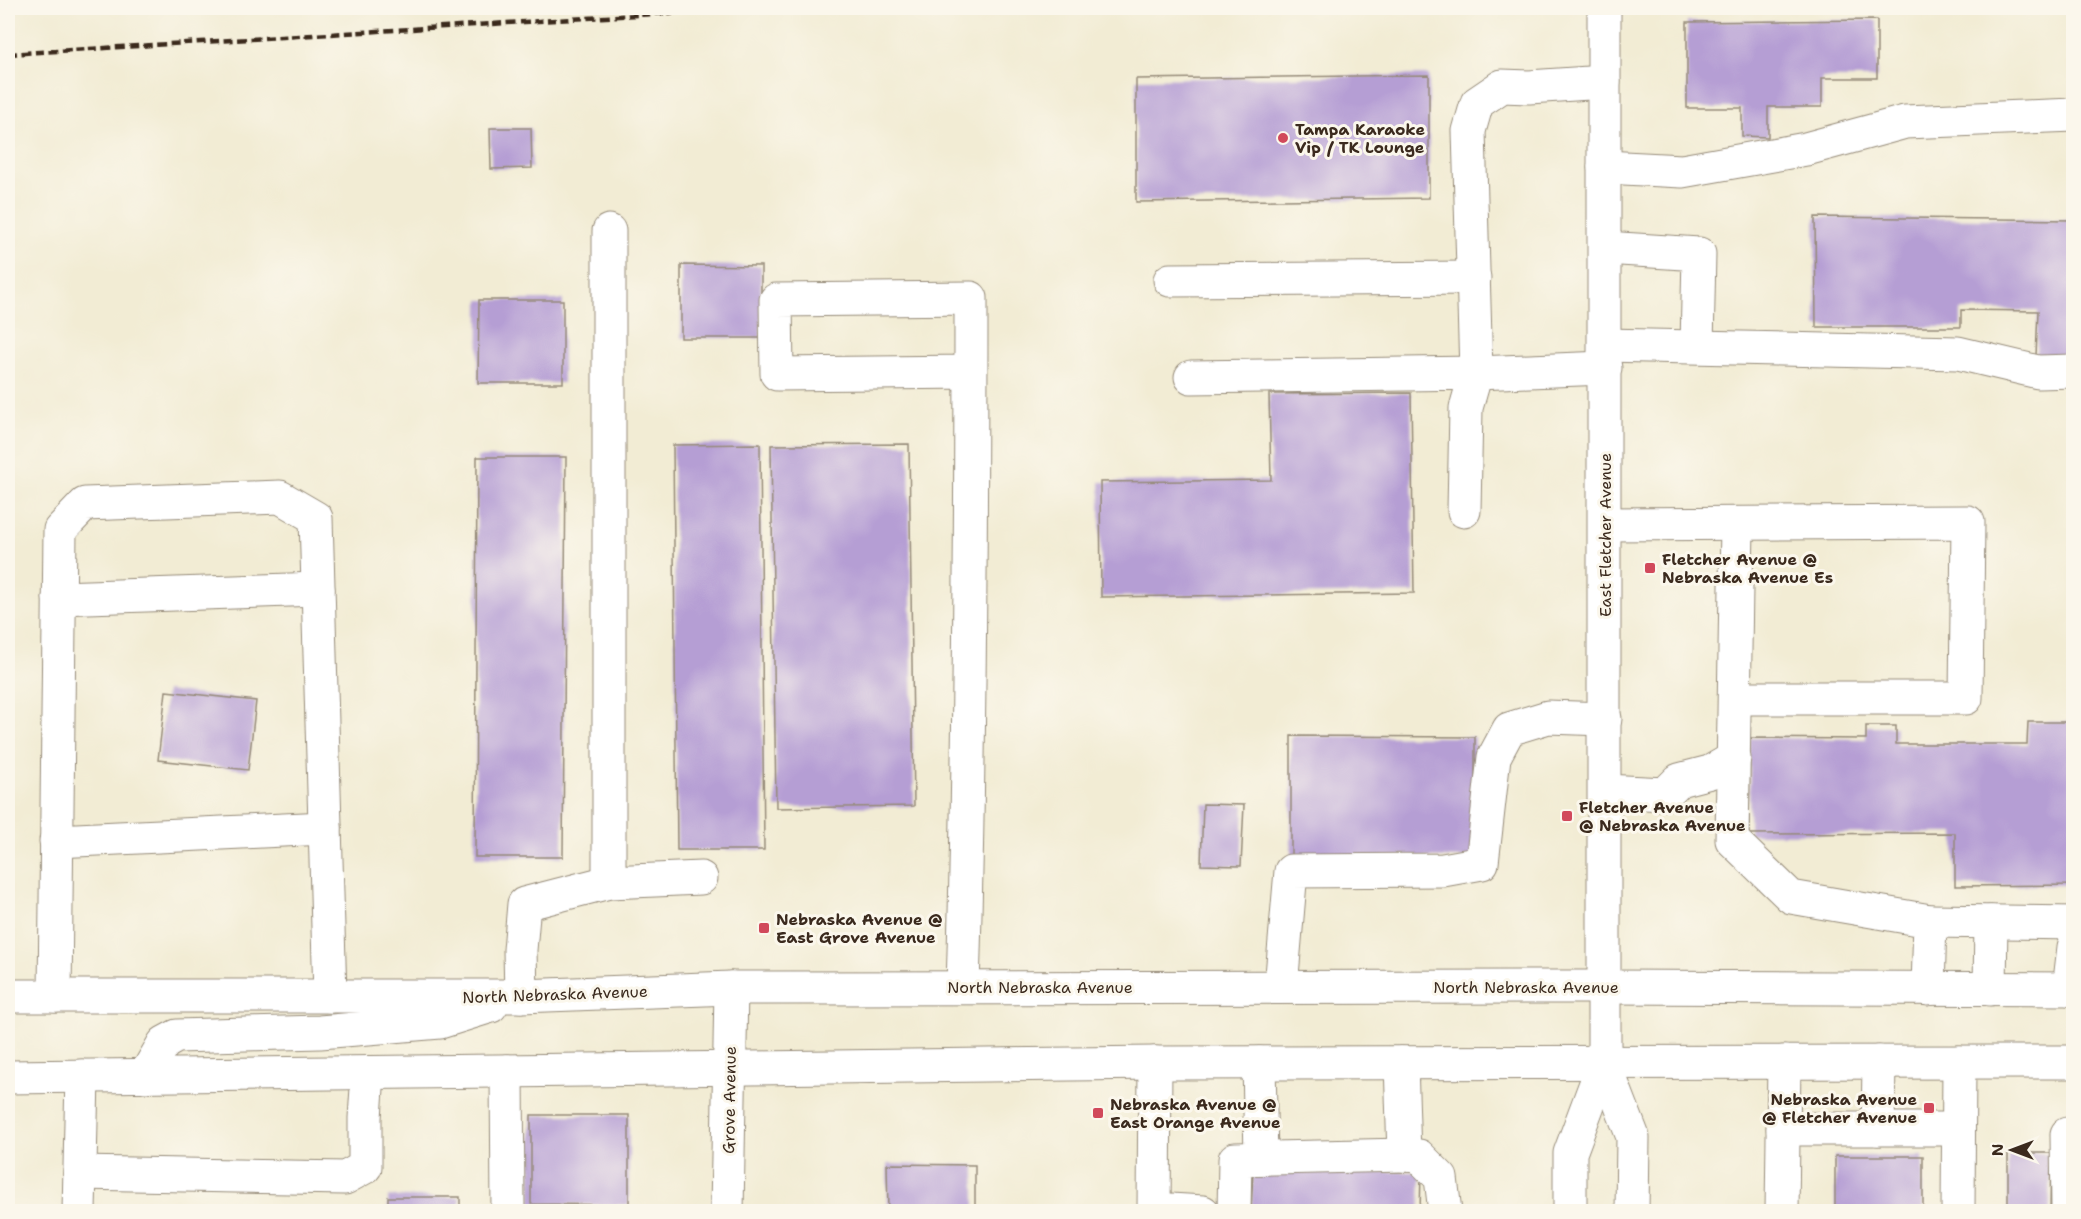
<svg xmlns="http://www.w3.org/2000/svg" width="2081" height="1219" viewBox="0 0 2081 1219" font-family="'Shantell Sans',sans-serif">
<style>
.building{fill:#b59ed4}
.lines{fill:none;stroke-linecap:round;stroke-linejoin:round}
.minor-casing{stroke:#968b79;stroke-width:35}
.major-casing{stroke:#968b79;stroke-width:35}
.minor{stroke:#fff;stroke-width:33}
.major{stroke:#fff;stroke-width:33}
.rail{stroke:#3b2a1e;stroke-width:4.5;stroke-dasharray:9 4.5;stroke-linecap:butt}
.poi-dot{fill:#d1495b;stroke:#fbf7ec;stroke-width:2}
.labels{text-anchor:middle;stroke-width:6;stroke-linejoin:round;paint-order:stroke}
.poi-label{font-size:16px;font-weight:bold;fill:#3b2a1e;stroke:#fbf7ec;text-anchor:start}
.street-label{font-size:16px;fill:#3b2a1e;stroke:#fbf7ec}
</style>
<rect width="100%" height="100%" fill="#fbf7ec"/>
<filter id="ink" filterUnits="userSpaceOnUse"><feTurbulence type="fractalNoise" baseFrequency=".0167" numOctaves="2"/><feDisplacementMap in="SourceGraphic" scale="12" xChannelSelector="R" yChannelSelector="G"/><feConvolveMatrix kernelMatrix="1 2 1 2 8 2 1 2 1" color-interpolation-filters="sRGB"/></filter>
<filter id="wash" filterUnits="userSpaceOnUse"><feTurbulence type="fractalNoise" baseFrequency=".008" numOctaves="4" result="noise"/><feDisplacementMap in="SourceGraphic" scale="24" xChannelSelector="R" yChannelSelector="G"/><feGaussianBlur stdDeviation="1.35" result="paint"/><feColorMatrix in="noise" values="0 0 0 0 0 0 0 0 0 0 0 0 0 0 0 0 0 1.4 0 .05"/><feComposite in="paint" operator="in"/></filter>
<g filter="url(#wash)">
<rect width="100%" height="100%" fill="#f2ecd4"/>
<g id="blocks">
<g class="building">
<polygon points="1877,20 1877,78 1822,78 1822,107 1768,107 1768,137 1742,136 1742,108 1687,108 1687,22"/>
<polygon points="1429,75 1429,198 1136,202 1136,79"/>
<polygon points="490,128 531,128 532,168 491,169"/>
<polygon points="1815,217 2074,220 2074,356 2036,356 2038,311 1961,310 1961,327 1816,327"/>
<polygon points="681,265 761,266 761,338 681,338"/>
<polygon points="479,300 563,300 563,383 478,383"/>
<polygon points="1411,393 1414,593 1101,597 1100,482 1271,480 1269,394"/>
<polygon points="760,444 764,850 677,850 673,445"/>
<polygon points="909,444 914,806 776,808 771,445"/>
<polygon points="477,457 566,457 563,857 475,857"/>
<polygon points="166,691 256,701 248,770 158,760"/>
<polygon points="2028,722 2074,722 2074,885 1955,886 1955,833 1749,834 1750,738 1866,739 1866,726 1896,726 1896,744 2027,744"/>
<polygon points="1291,736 1475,737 1475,858 1291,857"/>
<polygon points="1203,804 1244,805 1241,866 1201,865"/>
<polygon points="531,1115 629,1115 629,1205 531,1204"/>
<polygon points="2008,1153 2051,1153 2050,1212 2008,1212"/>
<rect x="1835" y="1156" width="88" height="56"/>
<polygon points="887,1164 975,1165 975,1212 888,1212"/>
<polygon points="1253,1171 1421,1172 1420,1212 1251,1212"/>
<rect x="388" y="1197" width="72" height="15"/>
</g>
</g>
</g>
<g filter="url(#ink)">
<use href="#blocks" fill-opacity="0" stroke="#968b79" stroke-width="1.5"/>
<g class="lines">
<g class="minor-casing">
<g id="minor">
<polyline points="1604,82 1529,87 1502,86 1477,103 1469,131 1476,373 1605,368"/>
<polyline points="1604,167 1682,171 1806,149 1905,122 2074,115"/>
<polyline points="609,231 609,882"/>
<polyline points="1605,248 1699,254 1697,346"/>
<polyline points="1170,280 1474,278"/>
<polyline points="1605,345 1958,353 2038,372 2074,371"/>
<polyline points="1191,377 1476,373 1466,408 1464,511"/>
<polyline points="1605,524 1968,522 1966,698 1735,698"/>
<polyline points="1737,524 1732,840 1791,897 1930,921 1928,989"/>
<polyline points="59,598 318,589"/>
<polyline points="1605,791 1665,794 1679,780 1710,772 1734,758"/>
<polyline points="56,841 325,828"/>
<polyline points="1930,921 2074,923"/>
<path d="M963 987C970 758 971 528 971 298L776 300 777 374 971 372"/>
<polyline points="1281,987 1291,871 1443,870 1482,863 1494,757 1509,729 1548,717 1605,719"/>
<polyline points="1990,989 1991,922"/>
<polyline points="2069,989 2074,947"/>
<polyline points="55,996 60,530 85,504 280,497 316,518 330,996"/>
<polyline points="521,996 520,950 524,904 609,882 701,878"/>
<polyline points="1259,1063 1261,1158"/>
<polyline points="1401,1063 1404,1155 1419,1156 1441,1178 1445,1212"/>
<polyline points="507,1071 508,1212"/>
<polyline points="1783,1129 1958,1129"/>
<polyline points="1878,1129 1879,1062"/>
<polyline points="80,1173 345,1178 365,1167 365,1118 368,1073"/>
<polyline points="1154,1209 1203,1212"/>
<polyline points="79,1212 82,1076"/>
<polyline points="727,1212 731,988"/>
<polyline points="1154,1212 1155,1063"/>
<polyline points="1234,1212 1235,1159 1404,1155"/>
<polyline points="1782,1212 1784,1062"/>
<polyline points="1958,1212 1959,1062"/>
<polyline points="2068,1212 2067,1134 2074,1134"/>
</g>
</g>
<g class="major-casing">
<g id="major">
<polyline points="8,996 521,996 731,988 1605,987 2074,989"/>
<polyline points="1604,1062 1633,1137 1632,1212"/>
<polyline points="145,1076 164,1043 177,1036 320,1032 440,1022 491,1006"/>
<polyline points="8,1077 1155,1063 2074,1062"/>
<polyline points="1570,1212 1570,1153 1604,1062 1604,8"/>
</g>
</g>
<use href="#minor" class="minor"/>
<use href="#major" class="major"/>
<polyline class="rail" points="8,54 749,8"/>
</g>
</g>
<g class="poi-dot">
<circle cx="1283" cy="138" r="6"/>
<rect x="1644" y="562" width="12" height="12" rx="3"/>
<rect x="1561" y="810" width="12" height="12" rx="3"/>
<rect x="758" y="922" width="12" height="12" rx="3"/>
<rect x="1923" y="1102" width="12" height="12" rx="3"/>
<rect x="1092" y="1107" width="12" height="12" rx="3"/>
</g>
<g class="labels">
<g class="poi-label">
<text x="1295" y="135">Tampa Karaoke<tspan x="1295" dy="18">Vip / TK Lounge</tspan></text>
<text x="1662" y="565">Fletcher Avenue @<tspan x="1662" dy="18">Nebraska Avenue Es</tspan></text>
<text x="1579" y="813">Fletcher Avenue<tspan x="1579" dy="18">@ Nebraska Avenue</tspan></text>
<text x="776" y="925">Nebraska Avenue @<tspan x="776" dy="18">East Grove Avenue</tspan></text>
<text x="1917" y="1105" text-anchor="end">Nebraska Avenue<tspan x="1917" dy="18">@ Fletcher Avenue</tspan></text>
<text x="1110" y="1110">Nebraska Avenue @<tspan x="1110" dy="18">East Orange Avenue</tspan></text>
</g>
<g class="street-label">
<text transform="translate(1605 535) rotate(-90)" y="6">East Fletcher Avenue</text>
<text x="1040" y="993">North Nebraska Avenue</text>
<text x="1526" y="993">North Nebraska Avenue</text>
<text transform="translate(555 994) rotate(-2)" y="6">North Nebraska Avenue</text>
<text transform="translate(729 1100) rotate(-89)" y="6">Grove Avenue</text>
</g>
</g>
<rect width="2081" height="1219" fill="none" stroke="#fbf7ec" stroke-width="30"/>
<g transform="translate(2012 1150) rotate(270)" stroke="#fbf7ec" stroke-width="4.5" paint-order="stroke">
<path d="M0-4.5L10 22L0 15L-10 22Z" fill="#3b2a1e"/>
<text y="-9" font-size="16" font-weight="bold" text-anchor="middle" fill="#3b2a1e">N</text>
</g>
</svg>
